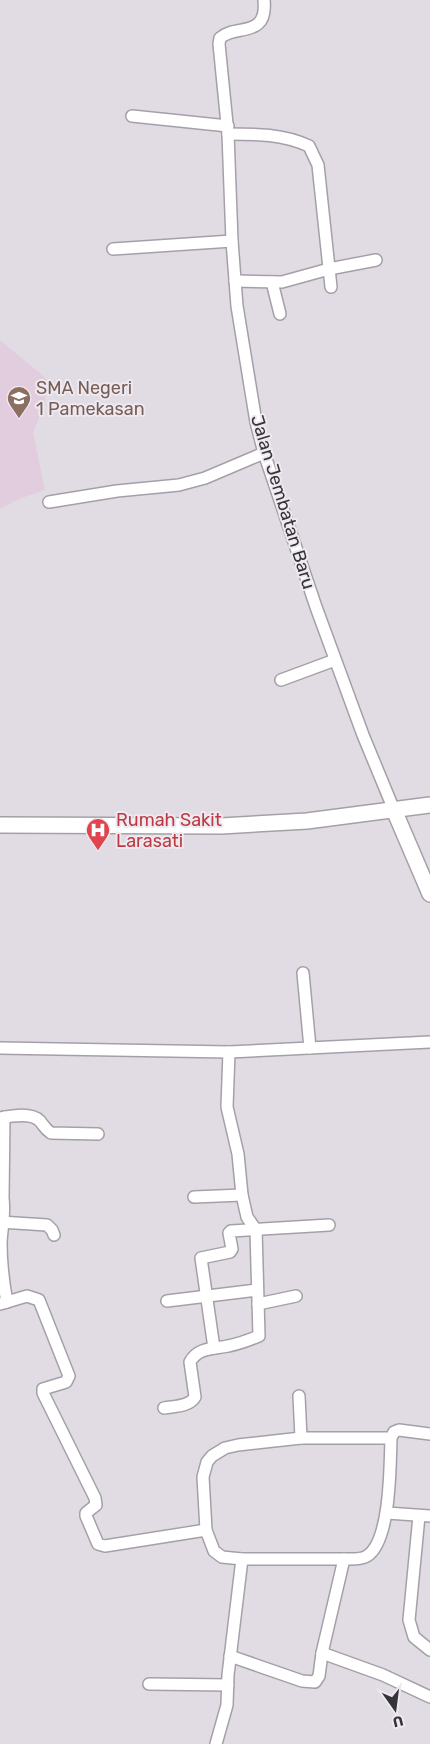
<svg xmlns="http://www.w3.org/2000/svg" width="430" height="1744" viewBox="0 0 430 1744" font-family="Rubik,sans-serif">
<style>
.education{fill:#e1cddd}
.lines{fill:none;stroke-linecap:round;stroke-linejoin:round}
.minor-casing{stroke:#a5a0a7;stroke-width:14}
.major-casing{stroke:#a5a0a7;stroke-width:18}
.minor{stroke:#fff;stroke-width:11}
.major{stroke:#fff;stroke-width:15}
.labels{text-anchor:middle;stroke-width:4;stroke-linejoin:round;paint-order:stroke}
.education-label{font-size:18px;fill:#785e54;stroke:#eee9f1;text-anchor:start}
.street-label{font-size:18px;fill:#363437;stroke:#eee9f1}
.health-label{font-size:18px;fill:#be3a42;stroke:#eee9f1;text-anchor:start}
</style>
<rect width="100%" height="100%" fill="#e1dce4"/>
<polygon class="education" points="0,340 48,380 44,406 33,433 45,490 19,499 0,509"/>
<g class="lines">
<g class="minor-casing">
<g id="minor">
<path d="M264 0C268 39 235 24 220 38L219 44 228 134 232 241 237 306 256 422 264 453 316 607 363 735 394 810"/>
<polyline points="132,116 228,126"/>
<path d="M228 134C257 134 283 134 309 146L318 165 331 287"/>
<polyline points="113,249 232,241"/>
<polyline points="235,281 282,282 329,269 376,260"/>
<polyline points="272,282 280,314"/>
<polyline points="49,502 117,491 179,485 205,478 264,453"/>
<polyline points="281,680 335,660"/>
<polyline points="303,973 310,1048"/>
<polyline points="0,1048 229,1052 430,1042"/>
<path d="M4 1117 3 1198C5 1213 2 1227 1 1242 1 1262 3 1281 7 1302"/>
<path d="M0 1118C11 1116 31 1112 40 1121 44 1126 45 1129 51 1133L98 1134"/>
<polyline points="194,1197 242,1195"/>
<polyline points="0,1222 47,1225 52,1230 54,1235"/>
<polyline points="167,1301 257,1290"/>
<polyline points="0,1304 27,1296 39,1300 69,1376 66,1382 43,1389 43,1393 95,1498 96,1505 86,1513 86,1516 98,1544 105,1546 206,1530"/>
<polyline points="258,1304 296,1296"/>
<polyline points="214,1348 201,1258 230,1252 232,1249 229,1233 231,1231 329,1225"/>
<polyline points="299,1396 301,1438"/>
<path d="M164 1408C174 1406 189 1407 195 1397L190 1362C198 1347 214 1349 228 1346 239 1344 249 1340 259 1336L256 1230 247 1217 242 1195 238 1154 227 1107 229 1052"/>
<path d="M391 1438H301L238 1445 225 1448 212 1456 207 1462 203 1477 206 1530 214 1551 222 1557 242 1559H344C351 1559 361 1560 367 1556 391 1541 390 1464 391 1438L394 1432 399 1430 430 1434"/>
<polyline points="387,1513 430,1516"/>
<polyline points="419,1516 409,1620 414,1637 430,1650"/>
<polyline points="322,1653 383,1675 430,1697"/>
<polyline points="230,1656 302,1681 315,1682 319,1676 322,1653 344,1559"/>
<polyline points="149,1684 228,1685"/>
<polyline points="216,1744 227,1705 228,1675 242,1559"/>
</g>
</g>
<g class="major-casing">
<g id="major">
<polyline points="394,810 430,894"/>
<polyline points="0,825 221,826 307,821 430,805"/>
</g>
</g>
<use href="#minor" class="minor"/>
<use href="#major" class="major"/>
</g>
<defs>
<g id="school-pin" transform="scale(1.25)"><path d="M0 17L-7.5 6A9.5 9.5 0 1 1 7.5 6Z" fill="#8d6e63" stroke="#eee9f1"/><path d="M0-5L7-2L0 1L-7-2ZM-4 1L0 2.5L4 1V4Q0 6-4 4Z" fill="#fff"/></g>
<g id="hospital-pin" transform="scale(1.25)"><path d="M0 17L-7.5 6A9.5 9.5 0 1 1 7.5 6Z" fill="#e0444e" stroke="#eee9f1"/><path d="M-5-5h3v3.5h4V-5h3V5h-3V1.5h-4V5h-3Z" fill="#fff"/></g>
</defs>
<g fill-rule="evenodd">
<use href="#school-pin" x="19" y="398"/>
<use href="#hospital-pin" x="98" y="830"/>
</g>
<g class="labels">
<g class="education-label">
<text x="36" y="394">SMA Negeri<tspan x="36" dy="21">1 Pamekasan</tspan></text>
</g>
<g class="street-label">
<text transform="translate(283 502) rotate(73)" y="6">Jalan Jembatan Baru</text>
</g>
<g class="health-label">
<text x="116" y="826">Rumah Sakit<tspan x="116" dy="21">Larasati</tspan></text>
</g>
</g>
<g transform="translate(395 1709) rotate(166)" stroke="#eee9f1" stroke-width="4" paint-order="stroke">
<path d="M0-4L9 19L0 12L-9 19Z" fill="#363437"/>
<text y="-8" font-size="14" font-weight="bold" text-anchor="middle" fill="#363437">U</text>
</g>
</svg>
